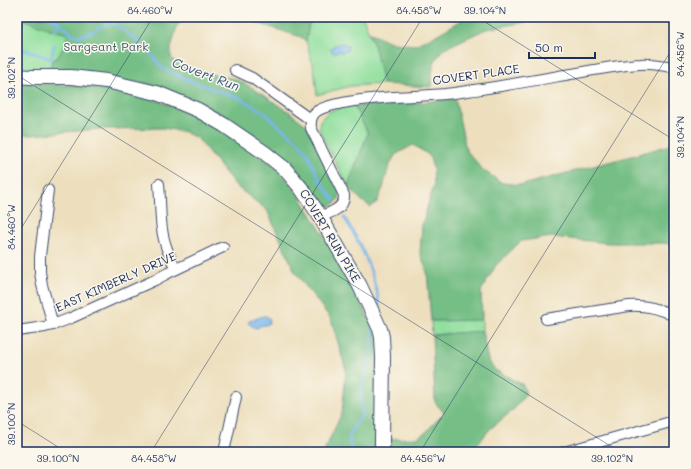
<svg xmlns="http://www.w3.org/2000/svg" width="691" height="469" viewBox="0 0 691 469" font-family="Mali,sans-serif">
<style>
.green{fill:#90df9e;stroke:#56877e}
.forest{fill:#74be85;stroke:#487672}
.water{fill:#79b6ec;stroke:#4a72a5}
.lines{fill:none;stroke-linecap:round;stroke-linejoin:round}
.stream{stroke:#79b6ec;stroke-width:2.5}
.street-casing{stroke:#3a496c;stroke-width:12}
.secondary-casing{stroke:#3a496c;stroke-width:16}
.street{stroke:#fff;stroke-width:10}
.secondary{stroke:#fff;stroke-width:14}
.ticks{fill:none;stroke:#1b2f5e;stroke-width:1;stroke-opacity:0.45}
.labels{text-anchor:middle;stroke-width:3;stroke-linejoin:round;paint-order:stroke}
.park-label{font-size:12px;fill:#385b6e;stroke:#fbf7ec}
.street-label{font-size:12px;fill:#1b2f5e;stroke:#fbf7ec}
.water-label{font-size:13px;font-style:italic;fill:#375889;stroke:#fbf7ec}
.neatline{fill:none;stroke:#1b2f5e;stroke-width:1.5}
.ticks-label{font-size:10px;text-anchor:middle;fill:#1b2f5e}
</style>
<rect width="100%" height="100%" fill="#fbf7ec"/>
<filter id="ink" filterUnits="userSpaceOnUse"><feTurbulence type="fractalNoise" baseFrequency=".025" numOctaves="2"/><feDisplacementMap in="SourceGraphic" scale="8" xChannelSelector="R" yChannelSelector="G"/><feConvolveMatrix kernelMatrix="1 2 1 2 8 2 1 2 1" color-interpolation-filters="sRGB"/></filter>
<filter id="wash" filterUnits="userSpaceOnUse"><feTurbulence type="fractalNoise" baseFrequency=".012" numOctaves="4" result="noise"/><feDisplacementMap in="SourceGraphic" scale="16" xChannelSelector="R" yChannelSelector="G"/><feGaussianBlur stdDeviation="0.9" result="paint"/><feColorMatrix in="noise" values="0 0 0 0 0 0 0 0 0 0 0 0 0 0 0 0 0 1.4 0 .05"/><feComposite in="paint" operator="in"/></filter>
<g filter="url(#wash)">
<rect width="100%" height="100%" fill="#eddfbd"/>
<g class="green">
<polygon points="17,17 152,17 46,72 17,69"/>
<polygon points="310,17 363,17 375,48 383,84 350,86 317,95 314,69 306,41"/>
<polygon points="354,106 368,133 348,186 327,146 319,129 320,121 323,117 330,111 342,107"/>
<polygon points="482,320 482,331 432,335 431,321"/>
</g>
<g class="forest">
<path d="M17 17H186L177 26 171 48V58L178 64 187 69 235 79 251 87 291 113 307 126 340 192C340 194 339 199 338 200 335 205 328 207 322 207L260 142 215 111 176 93 144 83 46 72 49 70 52 61 58 57 65 44 67 36 65 33 55 31Z"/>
<polygon points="239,17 310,17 306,41 301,37"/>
<polygon points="467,17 555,17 486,29 443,49 435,61 431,76 431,87 383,84 375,48 369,32 393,43 415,45 440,33"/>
<polygon points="17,83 89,86 140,94 199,116 275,166 297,192 341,263 378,337 375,446 376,452 325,452 325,449 342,413 346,370 331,319 295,272 267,210 237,187 198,139 185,132 164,128 100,129 32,135 17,134"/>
<polygon points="455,98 466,150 484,171 502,183 522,185 635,155 674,144 674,245 664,243 608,243 552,237 521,241 496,265 481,291 482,320 431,321 427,272 420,252 422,225 434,184 433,168 429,155 413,145 395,155 388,169 383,188 377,202 371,207 362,201 348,186 368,133 354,106 426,102"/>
<polygon points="482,331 488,360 495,370 523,385 526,394 513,410 490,429 471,452 390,452 389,439 416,438 425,433 444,413 435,402 432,335"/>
</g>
<g class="water">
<polygon points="343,43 348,46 347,51 343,52 339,51 334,53 332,52 331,49 334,45"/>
<path d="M263 316H266L270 319C268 327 266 324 260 326 259 327 258 328 257 328 254 328 251 325 248 323L249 321Z"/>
</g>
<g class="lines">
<g class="stream">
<polyline points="49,17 58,21 74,35 81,36 93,31 106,24 113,23 133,37 148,50 162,68 190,81 239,98 264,112 280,127 297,140 307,152 319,179 334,200"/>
<polyline points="56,30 58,21"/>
<polyline points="17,47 51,59 54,44"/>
<path d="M344 217C362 245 375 274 380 308"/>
<path d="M354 452C341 437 356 426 363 413 356 388 367 376 371 353 373 346 372 338 372 331"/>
</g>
</g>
</g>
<g filter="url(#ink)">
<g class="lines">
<g class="street-casing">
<g id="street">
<polyline points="235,70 252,78 311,120"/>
<path d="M159 184C161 205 159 229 167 249 169 256 173 263 176 269"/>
<polyline points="48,190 40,256 40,272 42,285 53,325"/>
<path d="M320 216C331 213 345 208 344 195L311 128C310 120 312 113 319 110 328 105 338 104 348 102 380 96 413 97 445 94 486 89 525 82 565 75 590 71 616 65 641 64 652 63 663 66 674 67"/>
<path d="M546 319 629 306C646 305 659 308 674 316"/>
<polyline points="17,331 45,327 53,325 71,318 155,280 168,273 223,247"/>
<polyline points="224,452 236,397"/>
<polyline points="564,452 674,421"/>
</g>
</g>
<g class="secondary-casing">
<polyline id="secondary" points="17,76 30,77 71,77 106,81 157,93 198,110 224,125 265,153 285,169 301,188 320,216 360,286 380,329 382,337 383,357 382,443 383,452"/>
</g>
<use href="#street" class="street"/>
<use href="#secondary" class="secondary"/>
</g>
</g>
<path class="ticks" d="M477 17 674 140M17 75 620 452M17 235 153 17M17 421 66 452M151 452 423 17M420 452 674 46"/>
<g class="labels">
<g class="park-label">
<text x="106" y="51">Sargeant Park</text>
</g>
<g class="street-label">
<text transform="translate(476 75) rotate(-8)" y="4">COVERT PLACE</text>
<text transform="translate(330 236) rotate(59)" y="4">COVERT RUN PIKE</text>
<text transform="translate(116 282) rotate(-24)" y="4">EAST KIMBERLY DRIVE</text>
</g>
<g class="water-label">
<text transform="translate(206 74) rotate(21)" y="5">Covert Run</text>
</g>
</g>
<rect width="691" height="469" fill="none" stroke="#fbf7ec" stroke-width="44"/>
<path d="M529 52v6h66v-6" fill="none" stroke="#1b2f5e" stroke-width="2"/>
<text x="535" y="52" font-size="12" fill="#1b2f5e" stroke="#fbf7ec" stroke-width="3" paint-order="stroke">50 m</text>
<rect x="22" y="22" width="647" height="425" class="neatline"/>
<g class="ticks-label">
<text x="150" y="14">84.460°W</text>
<text x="419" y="14">84.458°W</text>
<text x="485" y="14">39.104°N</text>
<text transform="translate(680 54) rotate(-90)" y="4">84.456°W</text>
<text transform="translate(11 78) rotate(-90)" y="4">39.102°N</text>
<text transform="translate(680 137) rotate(-90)" y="4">39.104°N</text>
<text transform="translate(11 227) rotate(-90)" y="4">84.460°W</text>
<text transform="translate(11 424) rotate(-90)" y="4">39.100°N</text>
<text x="58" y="462">39.100°N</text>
<text x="154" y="462">84.458°W</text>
<text x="423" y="462">84.456°W</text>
<text x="612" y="462">39.102°N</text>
</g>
</svg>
